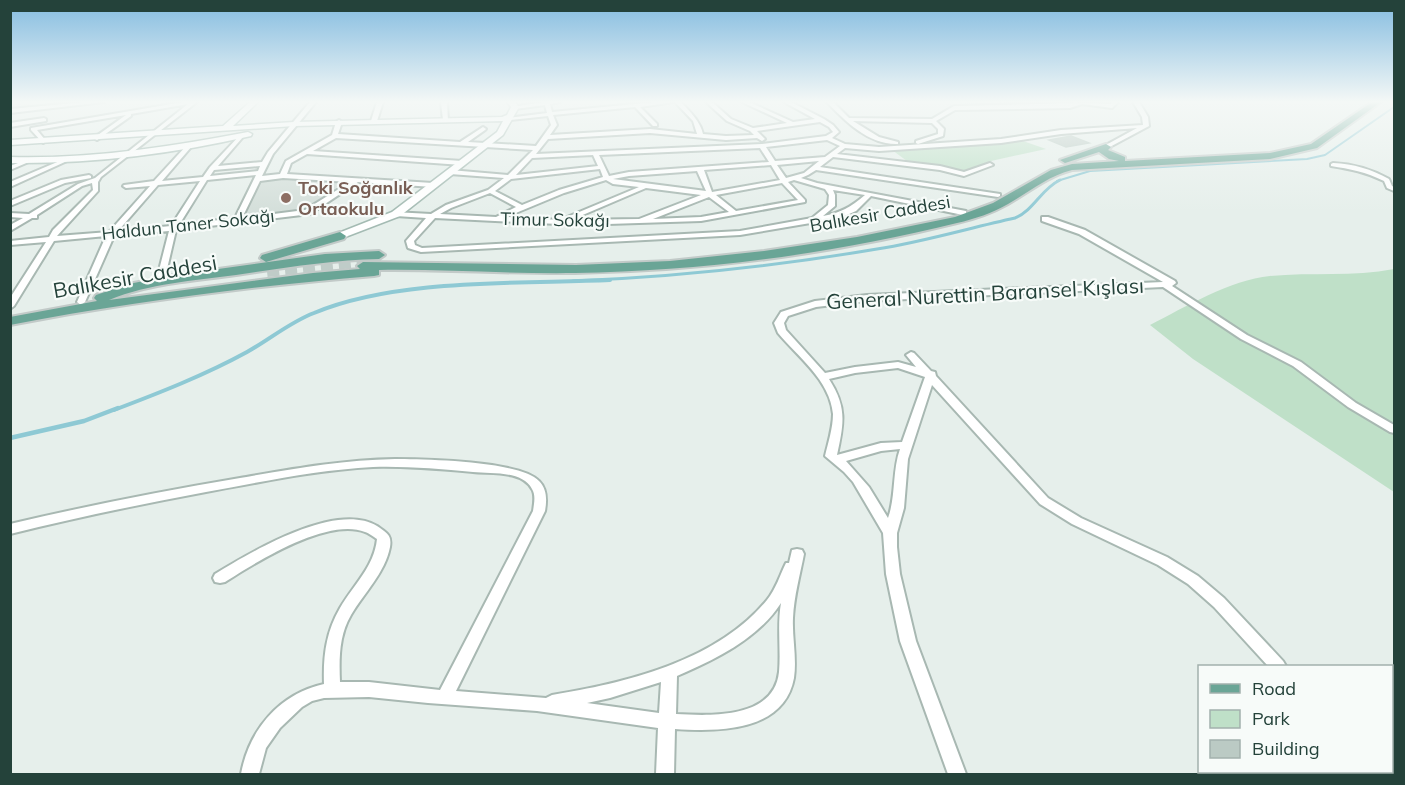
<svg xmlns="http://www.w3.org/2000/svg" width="1405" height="785" viewBox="0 0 1405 785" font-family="Mulish,sans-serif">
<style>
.built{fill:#d4dfda}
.green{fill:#bfe0c8}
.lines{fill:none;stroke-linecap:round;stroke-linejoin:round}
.stream-far3{stroke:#8ec9d4;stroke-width:2}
.stream-far2{stroke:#8ec9d4;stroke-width:3}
.stream-far1{stroke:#8ec9d4;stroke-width:4}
.stream{stroke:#8ec9d4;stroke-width:4.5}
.building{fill:#bbcac4;stroke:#b8c9c2;stroke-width:1.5}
.primary-tunnel{stroke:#bfccc8;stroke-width:12;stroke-dasharray:12 6;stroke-linecap:butt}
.street-casing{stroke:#a8b8b2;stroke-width:4}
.secondary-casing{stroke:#a4bbb3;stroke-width:3}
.primary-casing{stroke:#c2cac8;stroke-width:4}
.street{fill:#fff;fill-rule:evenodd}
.secondary{fill:#fff;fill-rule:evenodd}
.primary{fill:#6aa596;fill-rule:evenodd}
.education-dot{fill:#8d6e63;stroke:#f7fbf9;stroke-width:2}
.labels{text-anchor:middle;stroke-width:4.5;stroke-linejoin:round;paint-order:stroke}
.far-education-label{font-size:18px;font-weight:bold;fill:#785e54;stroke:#f7fbf9;text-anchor:start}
.far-street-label{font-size:18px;fill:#24423a;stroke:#f7fbf9}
.street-label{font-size:21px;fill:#24423a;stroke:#f7fbf9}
</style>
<rect width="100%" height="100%" fill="#e6efeb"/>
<polygon class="built" points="287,179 343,183 300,212 242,219 258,182"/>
<g class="green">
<polygon points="1023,141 1046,149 991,161 963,173 952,168 911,164 892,150"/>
<path d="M1394 269V492L1193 359 1150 325C1185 307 1230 280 1270 276 1311 272 1353 277 1394 269Z"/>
</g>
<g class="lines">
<polyline class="stream-far3" points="1057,181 1090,171 1307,159 1325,155 1394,107"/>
<path class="stream-far2" d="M573 281C675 277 777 266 877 249 923 242 969 228 1015 218 1034 210 1041 189 1060 180"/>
<path class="stream-far1" d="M114 410C159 393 205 375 247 352 269 340 290 322 314 313 397 278 520 284 610 280"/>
<polyline class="stream" points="10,438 84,421 118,408"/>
</g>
<polygon class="building" points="1071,136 1089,143 1066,147 1049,140"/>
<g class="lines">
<polyline class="primary-tunnel" points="267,271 364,261"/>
<g class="street-casing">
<g id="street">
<polygon points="85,102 104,102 10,113 10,109"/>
<path d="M183 102H197L101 177 98 182V191L57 236 109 232 150 186 126 188 123 186 124 185 154 181 187 145 192 146 162 181 203 177 210 167 241 134 243 135V137L218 166 262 162 268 152 310 102H316L273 154 262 176 280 174 286 161 332 135 336 122 339 120 342 122 338 134 460 142 483 127 486 129 485 130 468 142 536 146 551 125 548 116 510 120 507 118 547 113 545 105 515 109 512 107 544 102H560L550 104 552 112 655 102H674L640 107 657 124V126H653L635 107 553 115 557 125 550 135 650 129 697 134 693 121 675 102H681C690 112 700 121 703 134L726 136 754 135 750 131 727 121 706 102H712L731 119 753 128 787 123 742 102H749L793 122 815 119 784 102H791L824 119 833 125 839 132 832 138 845 144 879 147 1001 139 1061 130 1143 125 1142 117 1133 102H1139L1148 117 1149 126 1106 149 1103 147 1104 146 1137 128 1061 134 1001 143 879 151 845 148 837 154 940 166 964 172 990 163 993 165 964 176 940 170 833 157 820 167 1000 194V196L998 197 816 170 808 175 801 178 817 183 966 211V215H963L871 196 856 211 840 218 740 235 421 252 408 248 406 241 426 218 396 216 392 214 393 212 431 214 446 205 488 190 504 178 450 174 447 172 450 170 508 175 533 150 336 138 313 151 462 161 465 163 462 165 307 154 291 163 287 174 433 183 436 185 433 187 358 182 310 214 176 230 164 282 160 285 156 282 169 231 114 236 85 302 81 305 77 302 106 236 54 241 14 306 10 309V298L46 242 10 245V241L49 237 53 230 93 190 92 183 82 186 37 215V218H32L10 231V225L23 218 10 217V213L29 214 78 184 95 178 188 104 131 114V116L97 140 95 139V137L126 115 37 130 46 141 43 143 31 130V128ZM820 122 829 127 833 132 826 136 762 144 536 154 548 139 650 133 726 140 757 138 762 141 765 139 757 131ZM827 140 840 146 825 157 775 161 766 147ZM760 148 769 162 629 172 609 176 599 155ZM593 155 598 166 516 175 532 158ZM819 161 804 173 786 178 777 165ZM771 165 780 180 712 192 704 170ZM260 166 258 171 210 176 214 170ZM600 169 603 177 559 190 522 205 495 191 511 179ZM697 171 706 191 613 179 629 176ZM256 175 235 218 179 225 207 180ZM283 178 350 182 305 210 242 218 260 181ZM606 180 613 184 639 187 560 220 506 217 564 193ZM794 180 825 189 829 195 828 205 812 218 740 231 422 248 415 245 414 241 435 218 577 225 701 221 805 202V200L788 182ZM200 181 171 226 118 231 158 185ZM782 183 798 200 736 211 716 195ZM646 188 701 195 639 219 571 220ZM833 190 865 195C851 207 840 213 823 216L835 206V195ZM490 193 516 207 496 217 440 214 451 208ZM709 197 729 212 701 217 653 219Z"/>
<polygon points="377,102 383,102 377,121 374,123 371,121"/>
<polygon points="441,102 447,102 448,121 443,120"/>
<path d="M827 102H833L849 118 932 119 954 106 1074 103 1071 102 1111 104 1112 102H1118L1112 108 1082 104 1070 108 955 110 936 121 944 129 943 136 918 144 916 143V141L938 134V129L932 123 853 121 879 137 898 142V144C869 145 846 122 827 102Z"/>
<polygon points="44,118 46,119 46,121 10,127 10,123"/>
<polygon points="26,160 31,161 10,170 10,166"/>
<polygon points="62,160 67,161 10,187 10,182"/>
<path d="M1333 163C1354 164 1371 169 1389 179L1392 186 1394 187V191L1387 188 1384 181C1366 172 1350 169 1331 166V164Z"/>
<polygon points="89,175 91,176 91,178 65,183 10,206 10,201 61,180"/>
<path d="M1042 217H1048L1085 230 1175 281 1176 283 1172 286 1247 335 1301 362 1356 403 1394 425V433L1390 432 1348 407 1293 366 1241 339 1163 287 867 301 816 307 788 316 784 323 786 330 825 373 855 367 898 362 916 367 906 355 911 352 914 353 931 371 935 372 936 376 1048 498 1081 518 1167 557 1198 576 1224 598 1283 661 1286 666H1268L1214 607 1188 584 1158 565 1072 524 1040 504 932 385 908 459 904 508 897 533V547L900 574 916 641 966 774H948L900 641 886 574 883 533 853 482 844 472 825 456C828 443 833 428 833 414 830 380 798 357 778 333L774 323 781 312 815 301 867 295 1163 282 1079 234 1042 221ZM898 368 925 377 902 442 881 443 837 455C844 423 847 407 829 379L855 373ZM900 449C892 472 896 496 888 518L869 487 846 461 881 451Z"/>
<path d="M395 459C424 459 521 461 539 481 547 489 547 500 545 511L456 691 546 698 552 695C626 683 717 661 767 600 776 589 780 575 786 563H789L792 550 797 549 802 550 804 554C800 575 794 596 793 618 792 638 797 658 794 678 784 732 718 732 675 729L674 774H656L658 728 537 711 428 703 369 697 324 698 312 701 302 707 280 728 266 748 259 774H241C249 730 279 694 324 684 323 656 326 632 340 608 354 584 374 567 377 539 374 537 369 533 365 532 328 517 256 562 225 582L220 583 215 582 213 578 215 574C251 552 336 501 377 526 387 533 392 535 390 547 385 573 364 593 351 615 339 635 339 659 340 682H369L440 690 533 511C534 504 536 495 532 489 522 470 490 474 473 472 439 469 406 466 373 467 317 470 261 482 206 492 141 504 75 518 10 534V524C86 506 163 491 240 478 292 469 342 460 395 459ZM781 603C777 626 781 649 779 672 774 719 711 716 676 714L677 676C714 660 758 639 781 603ZM661 682 659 713 587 703 610 698Z"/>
<polygon points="1392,769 1394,774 1373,774 1372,772 1392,772"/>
</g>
</g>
<g class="secondary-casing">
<g id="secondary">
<polygon points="250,102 258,102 233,126 294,122 502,117 507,115 511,107 507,102 515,102 519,107 503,135 400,216 340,239 336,238 336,234 392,212 497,132 503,121 294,126 10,145 10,140 223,126"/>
<path d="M248 132 252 134 251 136C173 154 91 164 10 163V157C91 159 170 147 248 132Z"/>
</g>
</g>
<g class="primary-casing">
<g id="primary">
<path d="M1372 102H1381L1317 148 1270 159 1072 170C1048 176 1029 192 1008 204 992 213 975 219 957 223 832 254 703 271 575 273 509 274 444 269 379 270V275L374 276C252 286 130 302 10 325V317L97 301 94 298 96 295 129 284 168 276 325 254 379 251 385 255 379 259C331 260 284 268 236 275 193 281 150 283 109 300L313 273 360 269 357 266 363 262 576 265 670 261 764 251 857 237 955 217 993 203 1051 170 1072 164 1119 161 1109 159 1099 152 1065 163 1060 160 1106 144 1111 147 1108 150 1125 157V161L1270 153 1311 144Z"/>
<polygon points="340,232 346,236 344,239 266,262 260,258 262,255"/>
</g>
</g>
<use href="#street" class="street"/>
<use href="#secondary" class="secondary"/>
<use href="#primary" class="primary"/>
</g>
<linearGradient id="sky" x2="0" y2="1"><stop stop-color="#84bce0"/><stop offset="0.48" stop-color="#f4f8f6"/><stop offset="1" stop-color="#f4f8f6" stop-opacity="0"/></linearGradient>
<rect width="1405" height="212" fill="url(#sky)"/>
<circle class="education-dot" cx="286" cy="198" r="6"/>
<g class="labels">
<g class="far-education-label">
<text x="298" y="194">Toki Soğanlık<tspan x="298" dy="21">Ortaokulu</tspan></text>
</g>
<g class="far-street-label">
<text transform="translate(880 214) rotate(-10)" y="6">Balıkesir Caddesi</text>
<text transform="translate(555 220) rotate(1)" y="6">Timur Sokağı</text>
<text transform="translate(188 225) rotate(-6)" y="6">Haldun Taner Sokağı</text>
</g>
<g class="street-label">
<text transform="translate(135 277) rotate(-10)" y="7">Balıkesir Caddesi</text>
<text transform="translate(985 294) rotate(-3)" y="7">General Nurettin Baransel Kışlası</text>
</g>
</g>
<rect width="1405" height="785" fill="none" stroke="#24423a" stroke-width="24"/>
<rect x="1198" y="665" width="195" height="108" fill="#f7fbf9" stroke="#a3b1ad" stroke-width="1.5"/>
<rect x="1210" y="684" width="30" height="9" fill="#6aa596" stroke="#a3b1ad" stroke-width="1.5"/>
<text x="1252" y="695" font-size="18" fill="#24423a">Road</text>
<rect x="1210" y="710" width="30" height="18" fill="#bfe0c8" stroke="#a3b1ad" stroke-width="1.5"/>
<text x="1252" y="725" font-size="18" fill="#24423a">Park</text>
<rect x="1210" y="740" width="30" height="18" fill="#bbcac4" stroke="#a3b1ad" stroke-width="1.5"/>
<text x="1252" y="755" font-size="18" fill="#24423a">Building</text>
</svg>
